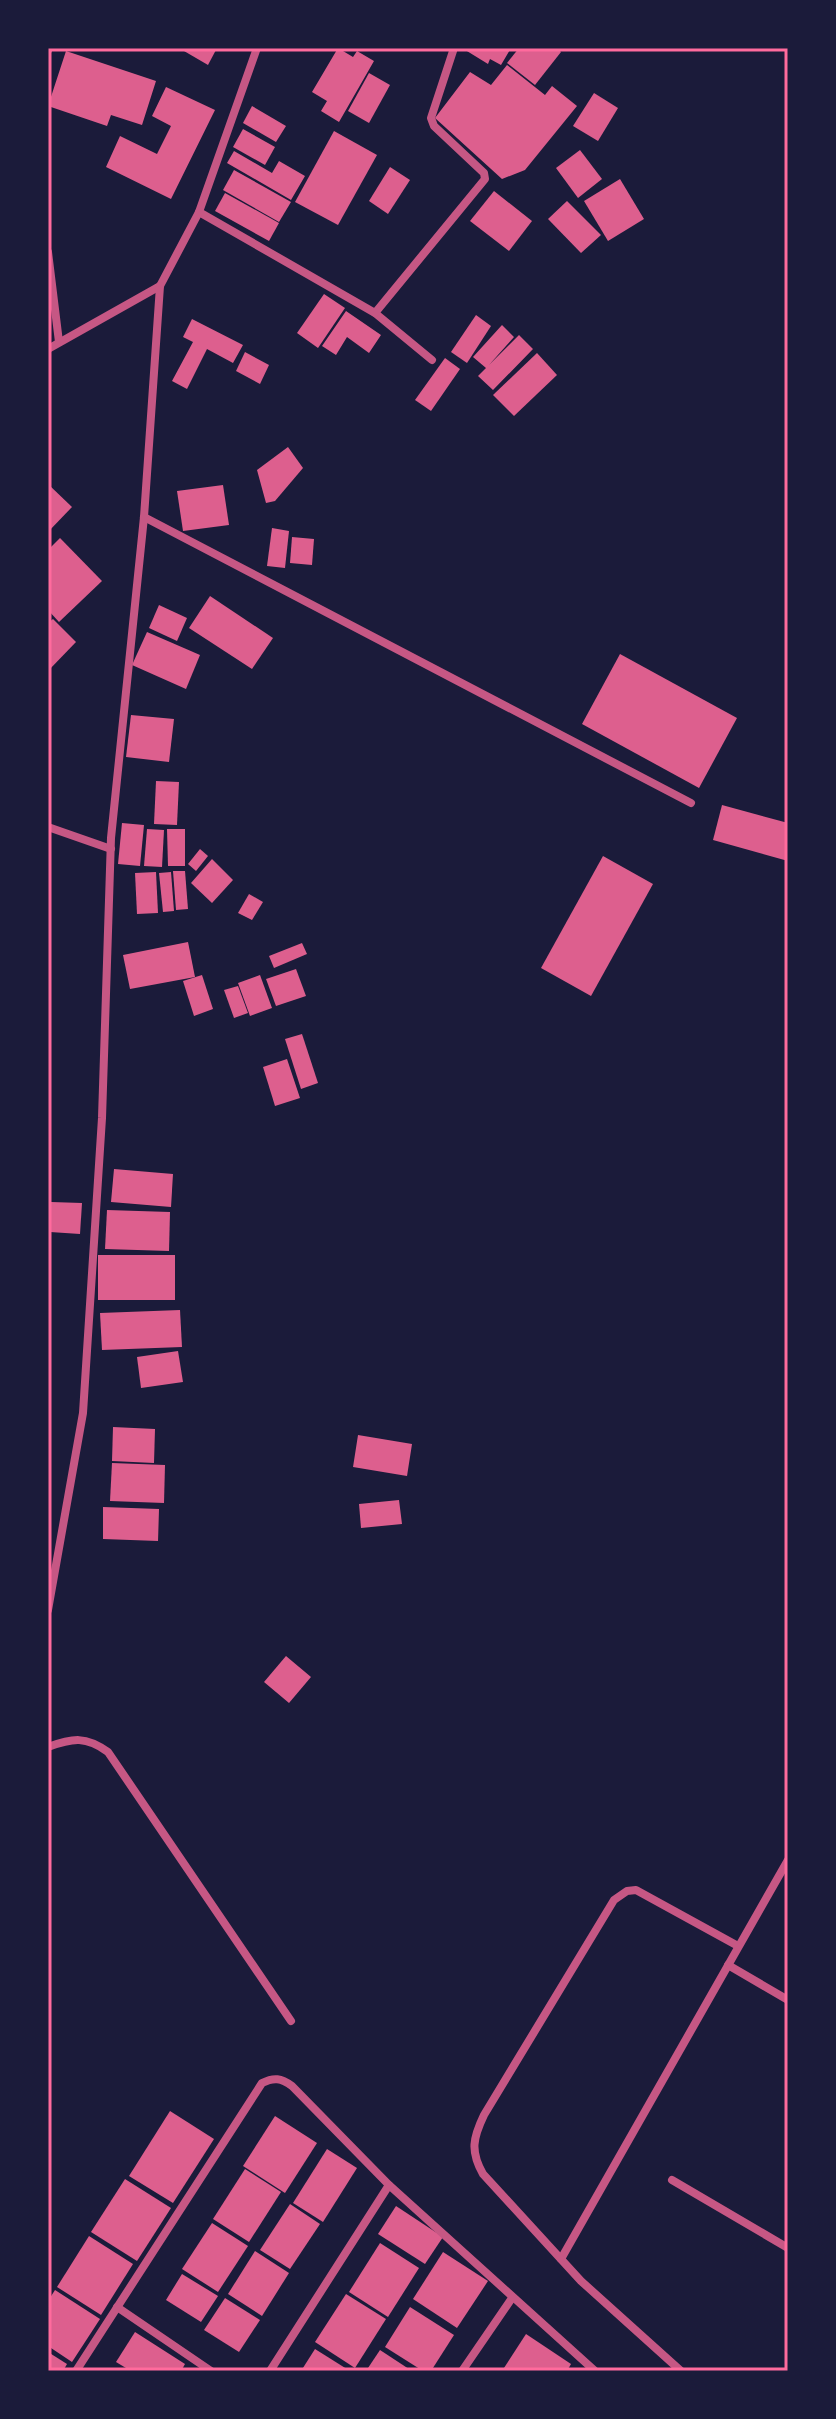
<svg xmlns="http://www.w3.org/2000/svg" width="836" height="2419" viewBox="0 0 836 2419" font-family="'IBM Plex Sans',sans-serif">
<style>
.building{fill:#dd5f8e}
.lines{fill:none;stroke-linecap:round;stroke-linejoin:round}
.minor{stroke:#c65784;stroke-width:8}
.neatline{fill:none;stroke:#ff6b9d;stroke-width:3}
</style>
<rect width="100%" height="100%" fill="#1b1b3a"/>
<g class="building">
<polygon points="186,48 217,48 208,65 184,51"/>
<polygon points="338,48 353,57 357,51 374,61 339,122 321,111 327,101 312,92"/>
<polygon points="462,48 511,48 501,65 490,59 488,64"/>
<polygon points="519,48 557,48 561,52 535,85 507,63"/>
<polygon points="66,51 156,81 142,125 111,115 107,126 48,106"/>
<polygon points="507,65 545,95 552,86 577,106 525,170 502,179 435,118 470,72 491,85"/>
<polygon points="369,73 390,85 369,123 348,111"/>
<polygon points="166,87 215,110 171,199 106,167 120,136 157,154 171,126 152,116"/>
<polygon points="594,93 618,108 598,141 573,126"/>
<polygon points="252,106 286,126 276,142 243,123"/>
<polygon points="243,129 275,147 265,165 233,147"/>
<polygon points="334,131 377,155 338,225 295,202"/>
<polygon points="580,150 602,179 578,198 556,168"/>
<polygon points="234,151 272,173 279,161 305,176 291,200 227,163"/>
<polygon points="390,167 410,180 388,214 369,201"/>
<polygon points="234,170 291,202 279,222 223,190"/>
<polygon points="620,179 644,219 608,241 584,201"/>
<polygon points="494,191 532,221 509,251 470,221"/>
<polygon points="225,193 279,223 269,241 215,211"/>
<polygon points="567,201 601,235 581,253 548,219"/>
<polygon points="324,294 345,308 318,348 297,333"/>
<polygon points="346,311 381,335 369,353 347,337 336,355 322,346"/>
<polygon points="476,315 491,326 467,363 451,352"/>
<polygon points="192,319 243,345 233,363 207,349 187,389 172,381 193,342 183,337"/>
<polygon points="502,325 514,337 489,365 519,335 533,349 493,390 478,376 486,368 473,357"/>
<polygon points="245,352 269,365 260,384 236,371"/>
<polygon points="537,353 557,375 514,416 493,395"/>
<polygon points="445,358 460,369 431,411 415,400"/>
<polygon points="288,447 303,468 275,501 266,503 257,470"/>
<polygon points="48,484 72,507 48,532"/>
<polygon points="223,485 229,525 183,531 177,491"/>
<polygon points="272,528 289,531 285,568 267,566"/>
<polygon points="292,537 314,539 312,565 290,563"/>
<polygon points="60,538 102,581 59,622 48,610 48,550"/>
<polygon points="210,596 273,638 252,669 189,628"/>
<polygon points="159,605 187,618 177,641 149,628"/>
<polygon points="53,619 76,642 48,671 48,623"/>
<polygon points="147,632 200,655 186,689 132,665"/>
<polygon points="620,654 737,718 699,788 582,724"/>
<polygon points="131,715 174,719 169,762 126,757"/>
<polygon points="156,781 179,782 177,825 154,824"/>
<polygon points="722,805 788,823 788,861 713,840"/>
<polygon points="122,823 144,825 140,866 118,864"/>
<polygon points="147,829 164,830 162,867 144,866"/>
<polygon points="167,829 185,829 185,866 168,866"/>
<polygon points="200,849 208,856 196,871 188,864"/>
<polygon points="603,856 653,884 591,996 541,968"/>
<polygon points="212,859 233,880 212,903 191,883"/>
<polygon points="173,871 185,871 188,909 176,910"/>
<polygon points="156,872 158,913 137,914 135,873"/>
<polygon points="171,872 174,911 163,912 159,873"/>
<polygon points="249,894 263,902 252,920 238,913"/>
<polygon points="188,942 195,977 130,989 123,955"/>
<polygon points="302,943 307,954 274,968 269,956"/>
<polygon points="296,969 306,996 276,1006 266,979"/>
<polygon points="202,975 213,1009 194,1016 183,981"/>
<polygon points="260,975 272,1008 250,1016 238,983"/>
<polygon points="238,986 248,1013 234,1018 224,990"/>
<polygon points="302,1034 318,1083 301,1089 285,1039"/>
<polygon points="287,1059 300,1098 275,1106 263,1067"/>
<polygon points="114,1169 173,1174 171,1207 111,1202"/>
<polygon points="51,1202 82,1203 80,1234 50,1232"/>
<polygon points="107,1210 170,1212 169,1251 105,1249"/>
<rect x="98" y="1255" width="77" height="45"/>
<polygon points="180,1310 182,1347 102,1350 100,1313"/>
<polygon points="178,1351 183,1382 141,1388 137,1357"/>
<polygon points="113,1427 155,1429 154,1463 112,1461"/>
<polygon points="358,1435 412,1444 407,1476 353,1467"/>
<polygon points="112,1463 165,1465 164,1503 110,1501"/>
<polygon points="399,1500 402,1524 361,1528 359,1504"/>
<polygon points="103,1507 159,1509 158,1541 103,1539"/>
<polygon points="286,1656 311,1677 289,1703 264,1682"/>
<polygon points="170,2111 214,2139 173,2203 129,2176"/>
<polygon points="275,2116 317,2143 285,2193 243,2166"/>
<polygon points="327,2149 357,2168 323,2222 293,2203"/>
<polygon points="245,2169 281,2192 249,2242 213,2219"/>
<polygon points="125,2179 171,2208 137,2261 91,2232"/>
<polygon points="290,2204 320,2224 290,2269 260,2250"/>
<polygon points="396,2206 443,2237 425,2264 378,2234"/>
<polygon points="212,2223 248,2246 218,2292 182,2269"/>
<polygon points="89,2236 133,2264 101,2315 57,2287"/>
<polygon points="380,2243 419,2268 388,2317 349,2292"/>
<polygon points="255,2251 289,2273 262,2316 228,2294"/>
<polygon points="443,2252 488,2281 457,2328 413,2299"/>
<polygon points="182,2274 218,2296 201,2322 166,2300"/>
<polygon points="55,2290 100,2319 72,2362 48,2346 48,2301"/>
<polygon points="346,2294 386,2319 355,2368 315,2342"/>
<polygon points="225,2298 260,2320 239,2352 204,2330"/>
<polygon points="410,2307 454,2335 431,2371 423,2371 385,2347"/>
<polygon points="135,2332 185,2364 181,2371 131,2371 116,2362"/>
<polygon points="526,2334 571,2364 567,2371 502,2371"/>
<polygon points="315,2349 350,2371 301,2371"/>
<polygon points="380,2350 412,2371 366,2371"/>
<polygon points="48,2352 67,2364 63,2371 48,2371"/>
</g>
<g class="lines">
<g class="minor">
<polyline points="48,50 48,48"/>
<polyline points="199,212 375,313 432,360"/>
<polyline points="48,252 59,342"/>
<polyline points="375,313 485,179 484,173 434,126 431,118 454,48"/>
<polyline points="48,349 160,286 199,212 257,48"/>
<polyline points="144,517 691,803"/>
<polyline points="48,827 111,849"/>
<polyline points="48,1610 83,1413 102,1118 111,838 144,517 160,286"/>
<path d="M48 1747C73 1738 86 1736 108 1752L291 2021"/>
<polyline points="728,1965 788,2000"/>
<polyline points="672,2180 788,2248"/>
<polyline points="561,2259 788,1860"/>
<polyline points="117,2307 211,2371"/>
<path d="M76 2371 262 2083C274 2077 281 2078 292 2086L389 2185 595 2371"/>
<polyline points="270,2371 389,2185"/>
<polyline points="462,2371 512,2298"/>
<path d="M681 2371 581 2281 483 2174C470 2151 473 2138 484 2115L614 1900 627 1891 636 1890 738 1946"/>
</g>
</g>
<rect width="836" height="2419" fill="none" stroke="#1b1b3a" stroke-width="100"/>
<rect x="50" y="50" width="736" height="2319" class="neatline"/>
</svg>
